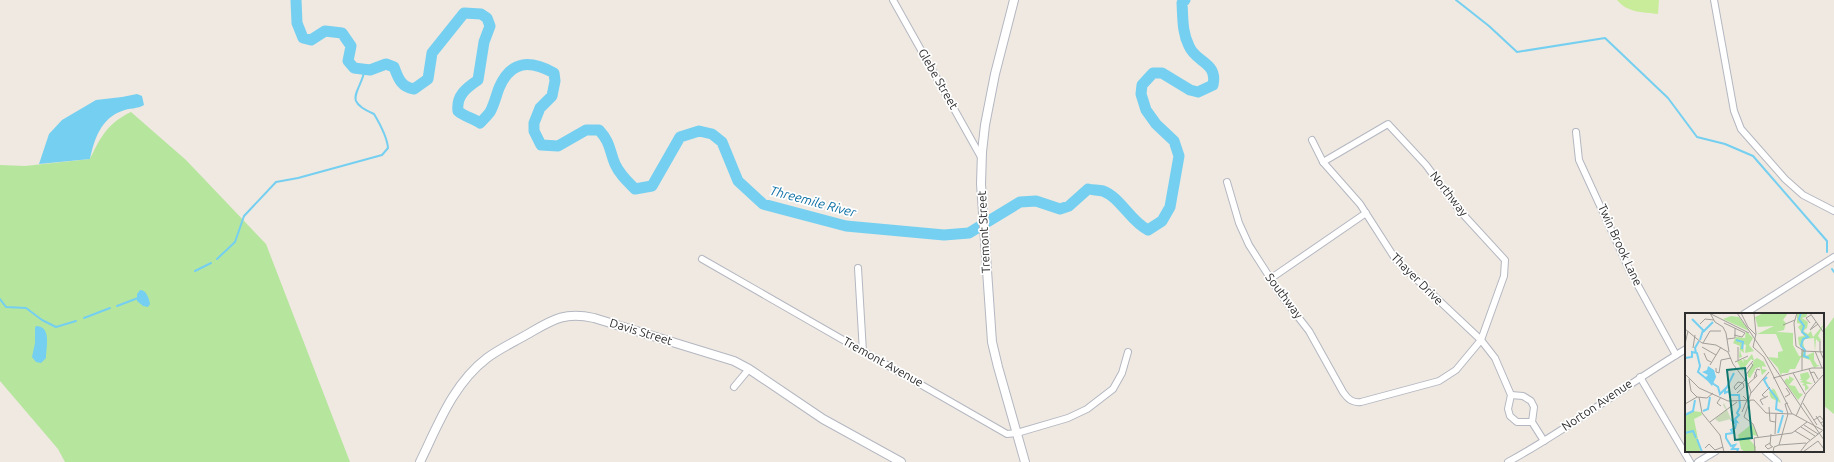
<svg xmlns="http://www.w3.org/2000/svg" width="1834" height="462" viewBox="0 0 1834 462" font-family="Ubuntu,sans-serif">
<style>
.green{fill:#b6e59e}
.pitch{fill:#c9ec9a}
.water{fill:#75cff0}
.lines{fill:none;stroke-linecap:round;stroke-linejoin:round}
.stream{stroke:#75cff0;stroke-width:2}
.river{stroke:#75cff0;stroke-width:11}
.street-casing{stroke:#b4b7c1;stroke-width:8}
.secondary-casing{stroke:#b4b7c1;stroke-width:10}
.street{stroke:#fff;stroke-width:6}
.secondary{stroke:#fff;stroke-width:8}
.labels{text-anchor:middle;stroke-width:3.5;stroke-linejoin:round;paint-order:stroke}
.street-label{font-size:12px;fill:#2e2e2e;stroke:#fff}
.water-label{font-size:13px;font-style:italic;fill:#0d6fa3;stroke:#fff}
.inset-river{fill:none;stroke:#75cff0;stroke-width:2}
.inset-road{fill:none;stroke:#a29e99;stroke-width:1}
.view{fill:#0f766e;fill-opacity:0.15;stroke:#0f766e;stroke-width:2}
.inset-edge{fill:none;stroke:#2e2e2e;stroke-width:2}
</style>
<rect width="100%" height="100%" fill="#efe9e1"/>
<g class="green">
<path d="M131 112 186 160 266 244 350 462H65L58 449 0 381V165L25 166 90 159C101 136 108 123 131 112Z"/>
<polygon points="1834,317 1834,414 1823,405 1823,332"/>
</g>
<path class="pitch" d="M1617 0H1659L1658 14C1642 12 1628 13 1617 0Z"/>
<g class="water">
<path d="M137 94 142 96 144 105C138 109 129 108 122 111 101 118 94 140 90 159L39 164 49 134 62 120 96 100 122 97Z"/>
<path d="M140 290C146 290 149 298 150 304L148 307 143 306 137 301V294Z"/>
<path d="M36 326C52 326 46 348 46 358L41 363 36 362 32 357 35 343V328Z"/>
</g>
<g class="lines">
<g class="stream">
<polyline points="1456,0 1489,26 1517,52 1605,38 1668,98 1697,137 1725,144 1753,156 1827,241 1827,252"/>
<path d="M217 259 235 242 244 216 276 182 298 178 382 155 388 148C387 136 380 124 374 114 342 100 360 94 365 69"/>
<polyline points="1832,269 1834,272"/>
<polyline points="195,271 211,263"/>
<polyline points="0,299 6,307 26,308 42,320 56,327 76,321"/>
<polyline points="117,306 138,298"/>
<polyline points="84,318 110,308"/>
</g>
<path class="river" d="M296 0 297 23 303 38 311 40 325 31 342 33 351 46 348 61 354 68 370 70 386 64 394 67C398 78 401 87 414 89L428 79 432 53 464 13 481 14 487 18 490 26 484 42 478 80C466 88 456 96 458 111 465 117 473 118 480 123 483 120 487 116 490 112 494 105 496 96 499 88 511 60 530 60 554 73L555 81 552 96 540 108 534 123V131L541 145 558 146 586 130H599C611 143 609 150 615 164 620 175 627 181 635 189L652 186 680 137 699 131 712 134 722 142 738 181 763 204 846 226 944 235 969 233 1020 202 1036 201 1060 209 1069 206 1088 189C1092 190 1098 190 1103 191 1120 197 1131 222 1148 230L1162 221 1170 207 1179 156 1174 141 1156 124 1146 110 1141 94 1142 85 1153 73H1162L1190 90 1198 92 1213 85C1218 62 1196 63 1189 46 1182 32 1183 18 1182 3L1185 0"/>
<g class="street-casing">
<g id="street">
<polyline points="893,0 981,157"/>
<polyline points="1714,0 1734,111 1741,129 1785,179 1803,195 1834,211"/>
<polyline points="1576,132 1579,160 1630,271 1676,355"/>
<polyline points="1312,140 1323,162 1360,204 1396,260 1481,340 1495,358 1511,395 1508,409 1510,416 1517,422 1532,422"/>
<path d="M1227 182 1239 223 1249 245 1281 295 1309 331 1343 392C1348 399 1352 403 1361 402L1439 381 1456 370 1481 340 1504 276 1505 260 1460 211 1426 165 1388 124 1323 162"/>
<polyline points="702,259 1007,434 1017,433 1068,418 1087,409 1113,389 1122,373 1128,352"/>
<polyline points="858,268 863,352"/>
<polyline points="1270,279 1366,213"/>
<polyline points="1744,314 1834,257"/>
<polyline points="1640,377 1690,462"/>
<polyline points="734,387 749,369"/>
<polyline points="1511,395 1523,396 1531,401 1534,407 1532,422 1544,441"/>
<polyline points="1765,451 1778,462"/>
<path d="M1508 462C1570 428 1626 385 1686 349"/>
<polyline points="1698,462 1716,451"/>
</g>
</g>
<g class="secondary-casing">
<g id="secondary">
<polyline points="1014,0 995,74 985,125 982,152 981,184 992,342 998,367 1025,462"/>
<path d="M420 462C438 425 453 384 487 358 499 349 514 342 526 335 552 320 564 311 594 318L734 361 749 369 823 419 901 462"/>
</g>
</g>
<use href="#street" class="street"/>
<use href="#secondary" class="secondary"/>
</g>
<g class="labels">
<g class="street-label">
<text transform="translate(938 79) rotate(60)" y="4">Glebe Street</text>
<text transform="translate(1449 194) rotate(52)" y="4">Northway</text>
<text transform="translate(984 232) rotate(-93)" y="4">Tremont Street</text>
<text transform="translate(1620 245) rotate(65)" y="4">Twin Brook Lane</text>
<text transform="translate(1417 279) rotate(45)" y="4">Thayer Drive</text>
<text transform="translate(1284 296) rotate(53)" y="4">Southway</text>
<text transform="translate(641 332) rotate(17)" y="4">Davis Street</text>
<text transform="translate(883 362) rotate(29)" y="4">Tremont Avenue</text>
<text transform="translate(1597 405) rotate(-34)" y="4">Norton Avenue</text>
</g>
<g class="water-label">
<text transform="translate(813 201) rotate(15)" y="5">Threemile River</text>
</g>
</g>
<g transform="translate(1685 313)">
<rect width="139" height="139" fill="#efe9e1"/>
<path d="M79 0H103L98 7 101 10 99 17 91 19 108 20V32L114 43H116L118 34 114 32 113 24 119 23 113 14 116 11 112 10V0L122 1 121 4 117 5 123 9 122 15 118 18 123 21 126 18 128 24 139 11 133 23 136 27 134 29 131 26 130 38 129 25 120 26 118 29 121 43 129 39V47L132 52H135L129 55 125 47 116 44 110 56H105L103 60H97L96 63 93 55 83 44 93 45V39L98 38 91 21H72L89 13 73 14 70 4ZM46 3 54 4 64 18 38 6ZM61 18 68 25 64 32 69 38 60 40 61 32 58 31 59 40 55 37 57 44 54 45 55 33 48 30 51 24 60 25ZM67 41 69 47 72 45 79 49 81 54 77 53V56L82 57 77 62 75 54 71 55 65 65 63 64V59L69 48 66 46 57 58 52 48 57 47 59 50 58 46 62 47ZM123 59 125 64 121 68 128 71H121L124 75 120 78V73L117 72 119 70 115 69 118 67H114L116 66 115 61ZM104 63 109 66 104 72 110 73 114 80 118 81 113 87 99 68 102 65 104 67ZM86 74 90 77 96 90 86 85 84 79 88 76ZM8 98 16 99 17 102 9 106 15 136V139H0V103ZM67 111 73 123 68 122 64 126 71 134 70 138 60 139 56 136 53 122Z" fill="#b6e59e"/>
<path d="M39 90 46 106 34 109 30 106 41 97 38 92Z" fill="#c8d9b8"/>
<path d="M23 53 29 57 31 64 27 73 20 65 23 62 17 59 22 57Z" fill="#75cff0"/>
<path class="inset-river" d="M116 0 114 6 119 13 117 19 123 24 118 26 116 33 120 37 119 43 124 45M7 6 18 17 15 27M18 19 28 9M51 27 58 29 57 36M11 40 10 35 14 28M0 45 7 44V39L12 40 15 53 13 59 23 67M82 64 79 67 83 74M27 70 33 74 35 81 40 76V80L44 78 45 82H54L55 94 52 100 54 102 50 106 52 109 48 108 51 111 50 115 46 117 48 120 41 121V125L46 133 50 132 47 136H53L52 139M83 74 92 86 91 96 98 99M41 76 49 60M18 98 23 96 25 84M0 102 8 98 10 87M0 120 8 118 11 125M93 120 98 102M12 126 17 139"/>
<path class="inset-road" d="M24 0 64 20M25 0 30 9 38 14 41 20 44 39M52 0 139 127M56 0 63 14 71 22M69 0 71 21 68 34 79 44 107 101M112 0 109 10 111 33 119 38M125 0 139 20M131 9 125 17 133 11M39 10 60 20 57 24 49 22M125 10 121 5 126 2M15 11 20 6 29 7M98 12 110 7M0 16 17 30 31 32 43 39 48 51 63 71 66 79 64 86M42 26 50 25V15M135 28V38L139 47M18 30 25 18H36M0 31 3 18M17 34 31 42M53 34V47M8 35 10 22M118 38 139 39M130 38 137 55M19 40 22 47 26 49M50 49 63 43M25 52 36 34M31 55V59L34 60 36 47 46 45M124 56 130 70M117 57V36M108 60 120 81M125 60 129 59 133 66M0 61 14 75 43 88 69 87 81 100 108 101 139 118M61 62 68 52 66 50M62 63 60 58 68 48M69 65 72 56 75 57M88 65 127 55H139M4 66 6 78 12 84M63 71 72 63 70 59M50 76 49 74 53 69 58 70 59 74 52 80M50 77 60 67M66 80 84 59M14 84 17 100 35 122 39 139M36 84 32 90 36 93M100 84 105 81 101 75M81 85 77 82 85 74M65 87 59 104 68 111 73 124M103 90 100 91 103 101M118 90 132 112M0 91 12 84 22 85 28 80M78 92 75 87 83 83M84 94 85 108 90 109M57 99 62 87 58 83M111 103 121 81 138 62M131 103 139 115M129 107 135 103 139 108 136 110M25 109 52 89M119 112 133 121M116 114 130 123M110 118 125 127M86 121 85 132 88 134M90 121 91 101M85 130 80 133 83 136 87 134M94 132 103 101M20 135 24 131 30 137 38 134M70 138 69 125 107 120 122 109M88 139 89 134 94 132 121 130M115 139 122 130 137 118M118 139 133 128 139 136"/>
<path class="view" d="M60 55 67 125 50 127 42 57Z"/>
<rect width="139" height="139" class="inset-edge"/>
</g>
</svg>
